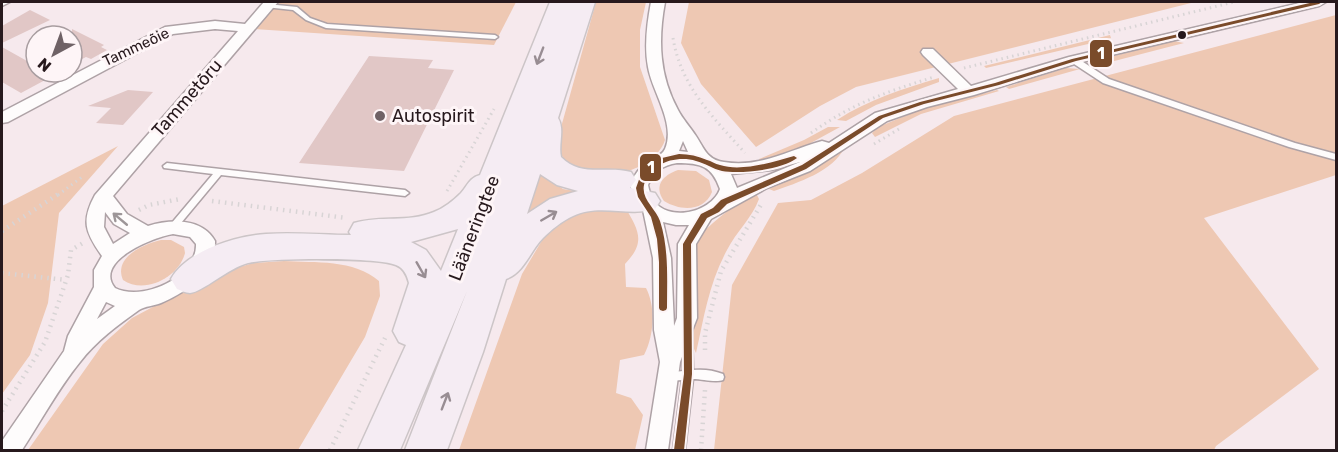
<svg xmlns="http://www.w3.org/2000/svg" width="1338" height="452" viewBox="0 0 1338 452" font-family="Rubik,sans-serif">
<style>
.green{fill:#eec8b3}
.building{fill:#e1c7c6}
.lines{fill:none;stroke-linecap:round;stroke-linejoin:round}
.lane-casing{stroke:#aea2a6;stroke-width:3}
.street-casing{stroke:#aea2a6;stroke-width:3}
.highway-casing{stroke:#ccc5c7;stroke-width:3}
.path-far1{stroke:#d8d4d5;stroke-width:3;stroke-dasharray:1.5 4;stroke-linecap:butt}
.path{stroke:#d8d4d5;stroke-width:4.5;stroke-dasharray:1.5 5;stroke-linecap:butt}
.lane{fill:#fefcfc;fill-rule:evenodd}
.street{fill:#fefcfc;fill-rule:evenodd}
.highway{fill:#f5ecf3;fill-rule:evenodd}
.bus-1-casing{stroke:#fef5f7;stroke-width:4}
.bus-1{fill:#7a4b2a;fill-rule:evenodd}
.oneway{stroke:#988d93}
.oneway2{stroke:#9d9698}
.bus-dot{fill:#27191d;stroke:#fef5f7;stroke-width:2}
.poi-dot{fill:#6f6266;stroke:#fef5f7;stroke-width:2}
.labels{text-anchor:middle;stroke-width:6;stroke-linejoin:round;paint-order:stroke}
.far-street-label{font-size:15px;fill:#27191d;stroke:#fef5f7}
.street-label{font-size:18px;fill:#27191d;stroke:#fef5f7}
.poi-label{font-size:18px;fill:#27191d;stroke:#fef5f7;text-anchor:start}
.line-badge{stroke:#fef5f7;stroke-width:2}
.badge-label{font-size:16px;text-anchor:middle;font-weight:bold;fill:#fff}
</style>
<rect width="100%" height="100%" fill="#f6e9ed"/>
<g class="green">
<polygon points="280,2 516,2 494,45 254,29"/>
<path d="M596 2H646L640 30V67L665 140C658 163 622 178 599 174 589 172 578 168 568 165L560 153 558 138Z"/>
<polygon points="689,2 1195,2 856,87 820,106 756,147 701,84 681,43"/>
<polygon points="1336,15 1336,175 1204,218 1319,369 1216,446 1214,450 714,450 732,285 778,203 811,200 862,173 954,116"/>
<polygon points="1110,35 1111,38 1105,40 986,68 984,66"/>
<polygon points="1174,41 1184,43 1095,66 1094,63 1097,60"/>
<polygon points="1066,68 1080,69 1009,89 1006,87"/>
<path d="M939 78V82L876 105 846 121 837 120C869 99 903 89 939 78Z"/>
<polygon points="997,90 999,91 921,114 875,137 872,133 878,127 922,109"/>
<polygon points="828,127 840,127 809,144 760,162 759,159 804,140"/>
<polygon points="118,146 59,213 48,303 30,355 2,394 2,206"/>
<path d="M844 148C834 171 797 183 774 191L769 189 817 167Z"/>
<path d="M678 170 696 171 709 180 712 192C704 212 680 211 664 201 653 186 663 175 678 170Z"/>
<polygon points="540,174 563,189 581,192 526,220"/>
<path d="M756 193 759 199C752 218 736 232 727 250 709 283 704 317 696 353L692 345 695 243C703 228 740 200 756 193Z"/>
<path d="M625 207C639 231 646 242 625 264L626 287 646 288C656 307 654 336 644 355L620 360 616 393 631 398 643 415 635 450H459L522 274 544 237 574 214 602 208Z"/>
<path d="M161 240H171L184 247 185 253C179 277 145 295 123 280 113 257 144 244 161 240Z"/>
<path d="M284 261C315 263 354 259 379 281L380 296 365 337 298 450H28L103 344 132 318 213 275 253 263Z"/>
</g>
<g class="building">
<polygon points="30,10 50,20 2,43 2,26"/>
<polygon points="72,29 104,45 101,47 107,50 91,59 86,57 72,64"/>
<polygon points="2,47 36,66 36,72 60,72 21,93 2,82"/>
<polygon points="369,56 433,60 428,68 454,70 404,171 299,163"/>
<polygon points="128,90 153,92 123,125 96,123 111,108 88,106"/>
</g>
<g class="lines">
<g class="lane-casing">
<g id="lane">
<polygon points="267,4 297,7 310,18 327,24 495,35 498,37 495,39 326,28 306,20 293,10 265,7 265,5"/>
<polygon points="1071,58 1077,58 1109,79 1295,143 1336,154 1336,160 1289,147 1103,83 1071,62"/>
<polygon points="167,163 405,190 409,193 405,196 221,175 176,229 170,229 168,227 170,225 213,174 164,168 163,166"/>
<path d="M687 327 691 328 692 331 693 370C703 369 713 370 723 374L724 377 723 380C716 383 702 379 693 379L685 450H673L682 380 669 381 665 379 664 376 665 373 683 371 682 331 683 328Z"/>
</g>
</g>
<g class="street-casing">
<g id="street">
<polygon points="2,2 10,2 2,6"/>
<path d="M264 2H278L113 196 127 214 148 226C171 219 202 218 215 241 216 272 187 292 161 303 154 306 145 306 139 310 118 325 96 341 80 362 58 389 41 421 22 450H2V441L64 351 68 336 94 287V270L102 256C85 232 81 221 95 195L238 31 215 29 173 34 8 122 2 123V112L165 27 215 21 245 24ZM105 212 114 224 130 233 113 244 104 227ZM173 234 190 237 196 244C197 277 143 302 115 288 93 261 154 237 173 234ZM106 302 115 306 97 319Z"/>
<path d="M651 2H665C658 40 659 75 678 110 682 118 690 127 696 136 704 148 707 160 724 162 760 168 789 150 822 141L829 143 875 113 958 89 923 55 921 52 923 49H933L971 86 1069 57 1304 2H1326L1319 6 1078 63 974 95 927 107 887 121 810 171 767 188 711 219 696 244 697 318 680 362 668 450H646L660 362 654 330 653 258 643 210 637 203 630 185C634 176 639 168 646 162 653 157 661 157 665 149 676 123 652 92 648 67 644 46 647 23 651 2ZM683 141 688 152 679 151ZM800 162 737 188 731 174 771 170ZM677 163C701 163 712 166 720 189 711 213 668 223 652 199 650 195 649 189 648 185 653 172 663 165 677 163ZM663 222 676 225H689L678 244 677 318 674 326 671 258Z"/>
</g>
</g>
<g class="highway-casing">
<path id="highway" d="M550 2H595L558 118C565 129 558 145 561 157 581 178 607 165 631 172L636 180 630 188 655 193 660 201 655 209C629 217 599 203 573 216 562 221 551 230 543 238 530 251 524 273 506 279L483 352 447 450H405L467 291 400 450H358L406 345 399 342 393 331 409 283C407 275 404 268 396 265 376 257 270 258 248 263 228 268 203 292 190 293 186 293 180 290 177 289L171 279C186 251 236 236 266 234 294 232 323 235 351 235L349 232 354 223C380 215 408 223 434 212 444 208 453 201 461 193 468 185 469 178 480 175ZM540 174 557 185 578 191 550 199 527 214ZM458 229 441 271 426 250 411 242Z"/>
</g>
<g class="path-far1">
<path d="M673 38C681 87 713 117 745 153"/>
<polyline points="964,68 1234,2"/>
<path d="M811 133C853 103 886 92 934 77"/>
<polyline points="874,144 899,129"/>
<polyline points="447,191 494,109"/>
<polyline points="58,195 82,177"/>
</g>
<g class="path">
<polyline points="212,201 347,218"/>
<polyline points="139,210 149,205 180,199"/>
<polyline points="2,231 60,193"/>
<polyline points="2,273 66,280"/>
<polyline points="705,350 705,333 721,271 762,203"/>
<polyline points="2,411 45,342 68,275 71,250 83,243"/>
<polyline points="330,450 385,338"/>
<polyline points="701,450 705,390"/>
</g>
<use href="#lane" class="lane"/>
<use href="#street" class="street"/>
<use href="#highway" class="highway"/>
<g class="bus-1-casing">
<g id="bus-1">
<polygon points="1314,2 1322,2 1319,4 1076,61 999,85 924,104 883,118 806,169 727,204 719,212 707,218 691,244 692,374 684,450 674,450 684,374 683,244 701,214 713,208 721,200 802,165 879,116 920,102 995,83 1072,59"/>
<path d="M679 154C689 154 698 156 707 160 711 161 715 164 720 165 741 172 774 162 794 156L797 158C782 170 741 174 722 171 713 169 705 163 696 161 677 155 649 163 644 185 641 199 656 209 660 221 669 249 667 279 667 308L666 310 663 311 660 310 659 308V262L657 239 651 217 638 197 636 188 641 174 649 165 662 158Z"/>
</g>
</g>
<use href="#bus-1" class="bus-1"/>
</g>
<defs><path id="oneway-shaft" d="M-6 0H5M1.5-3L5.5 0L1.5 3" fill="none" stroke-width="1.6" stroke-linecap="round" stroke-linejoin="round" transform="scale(1.5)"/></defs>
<g class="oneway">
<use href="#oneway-shaft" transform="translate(540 56) rotate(111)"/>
<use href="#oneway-shaft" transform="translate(549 216) rotate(-30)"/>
<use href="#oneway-shaft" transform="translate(421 270) rotate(60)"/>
<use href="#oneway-shaft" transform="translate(445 401) rotate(-69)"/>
</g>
<use class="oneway2" href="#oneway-shaft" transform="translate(120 219) rotate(-140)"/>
<circle class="bus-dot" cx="1182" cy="35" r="5"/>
<circle class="poi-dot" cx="380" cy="116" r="6"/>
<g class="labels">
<g class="far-street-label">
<text transform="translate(136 47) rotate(-25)" y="5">Tammeõie</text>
</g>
<g class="street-label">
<text transform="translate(187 98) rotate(-49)" y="6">Tammetõru</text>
<text transform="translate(474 228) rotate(-69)" y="6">Lääneringtee</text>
</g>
<g class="poi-label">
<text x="392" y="122">Autospirit</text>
</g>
</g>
<g class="line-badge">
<rect x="1089" y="39" width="24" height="29" rx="6" fill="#7a4b2a"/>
<rect x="639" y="153" width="23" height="29" rx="6" fill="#7a4b2a"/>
</g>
<g class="badge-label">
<text x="1101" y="59">1</text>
<text x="651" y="173">1</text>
</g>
<rect width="1338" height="452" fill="none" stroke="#27191d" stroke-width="6"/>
<g transform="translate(54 54) rotate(221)"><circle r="28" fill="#fef5f7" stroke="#a89da0" stroke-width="1.5"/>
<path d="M0-4.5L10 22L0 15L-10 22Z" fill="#6f6266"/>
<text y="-9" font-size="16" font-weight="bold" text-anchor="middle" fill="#27191d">N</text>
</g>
</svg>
